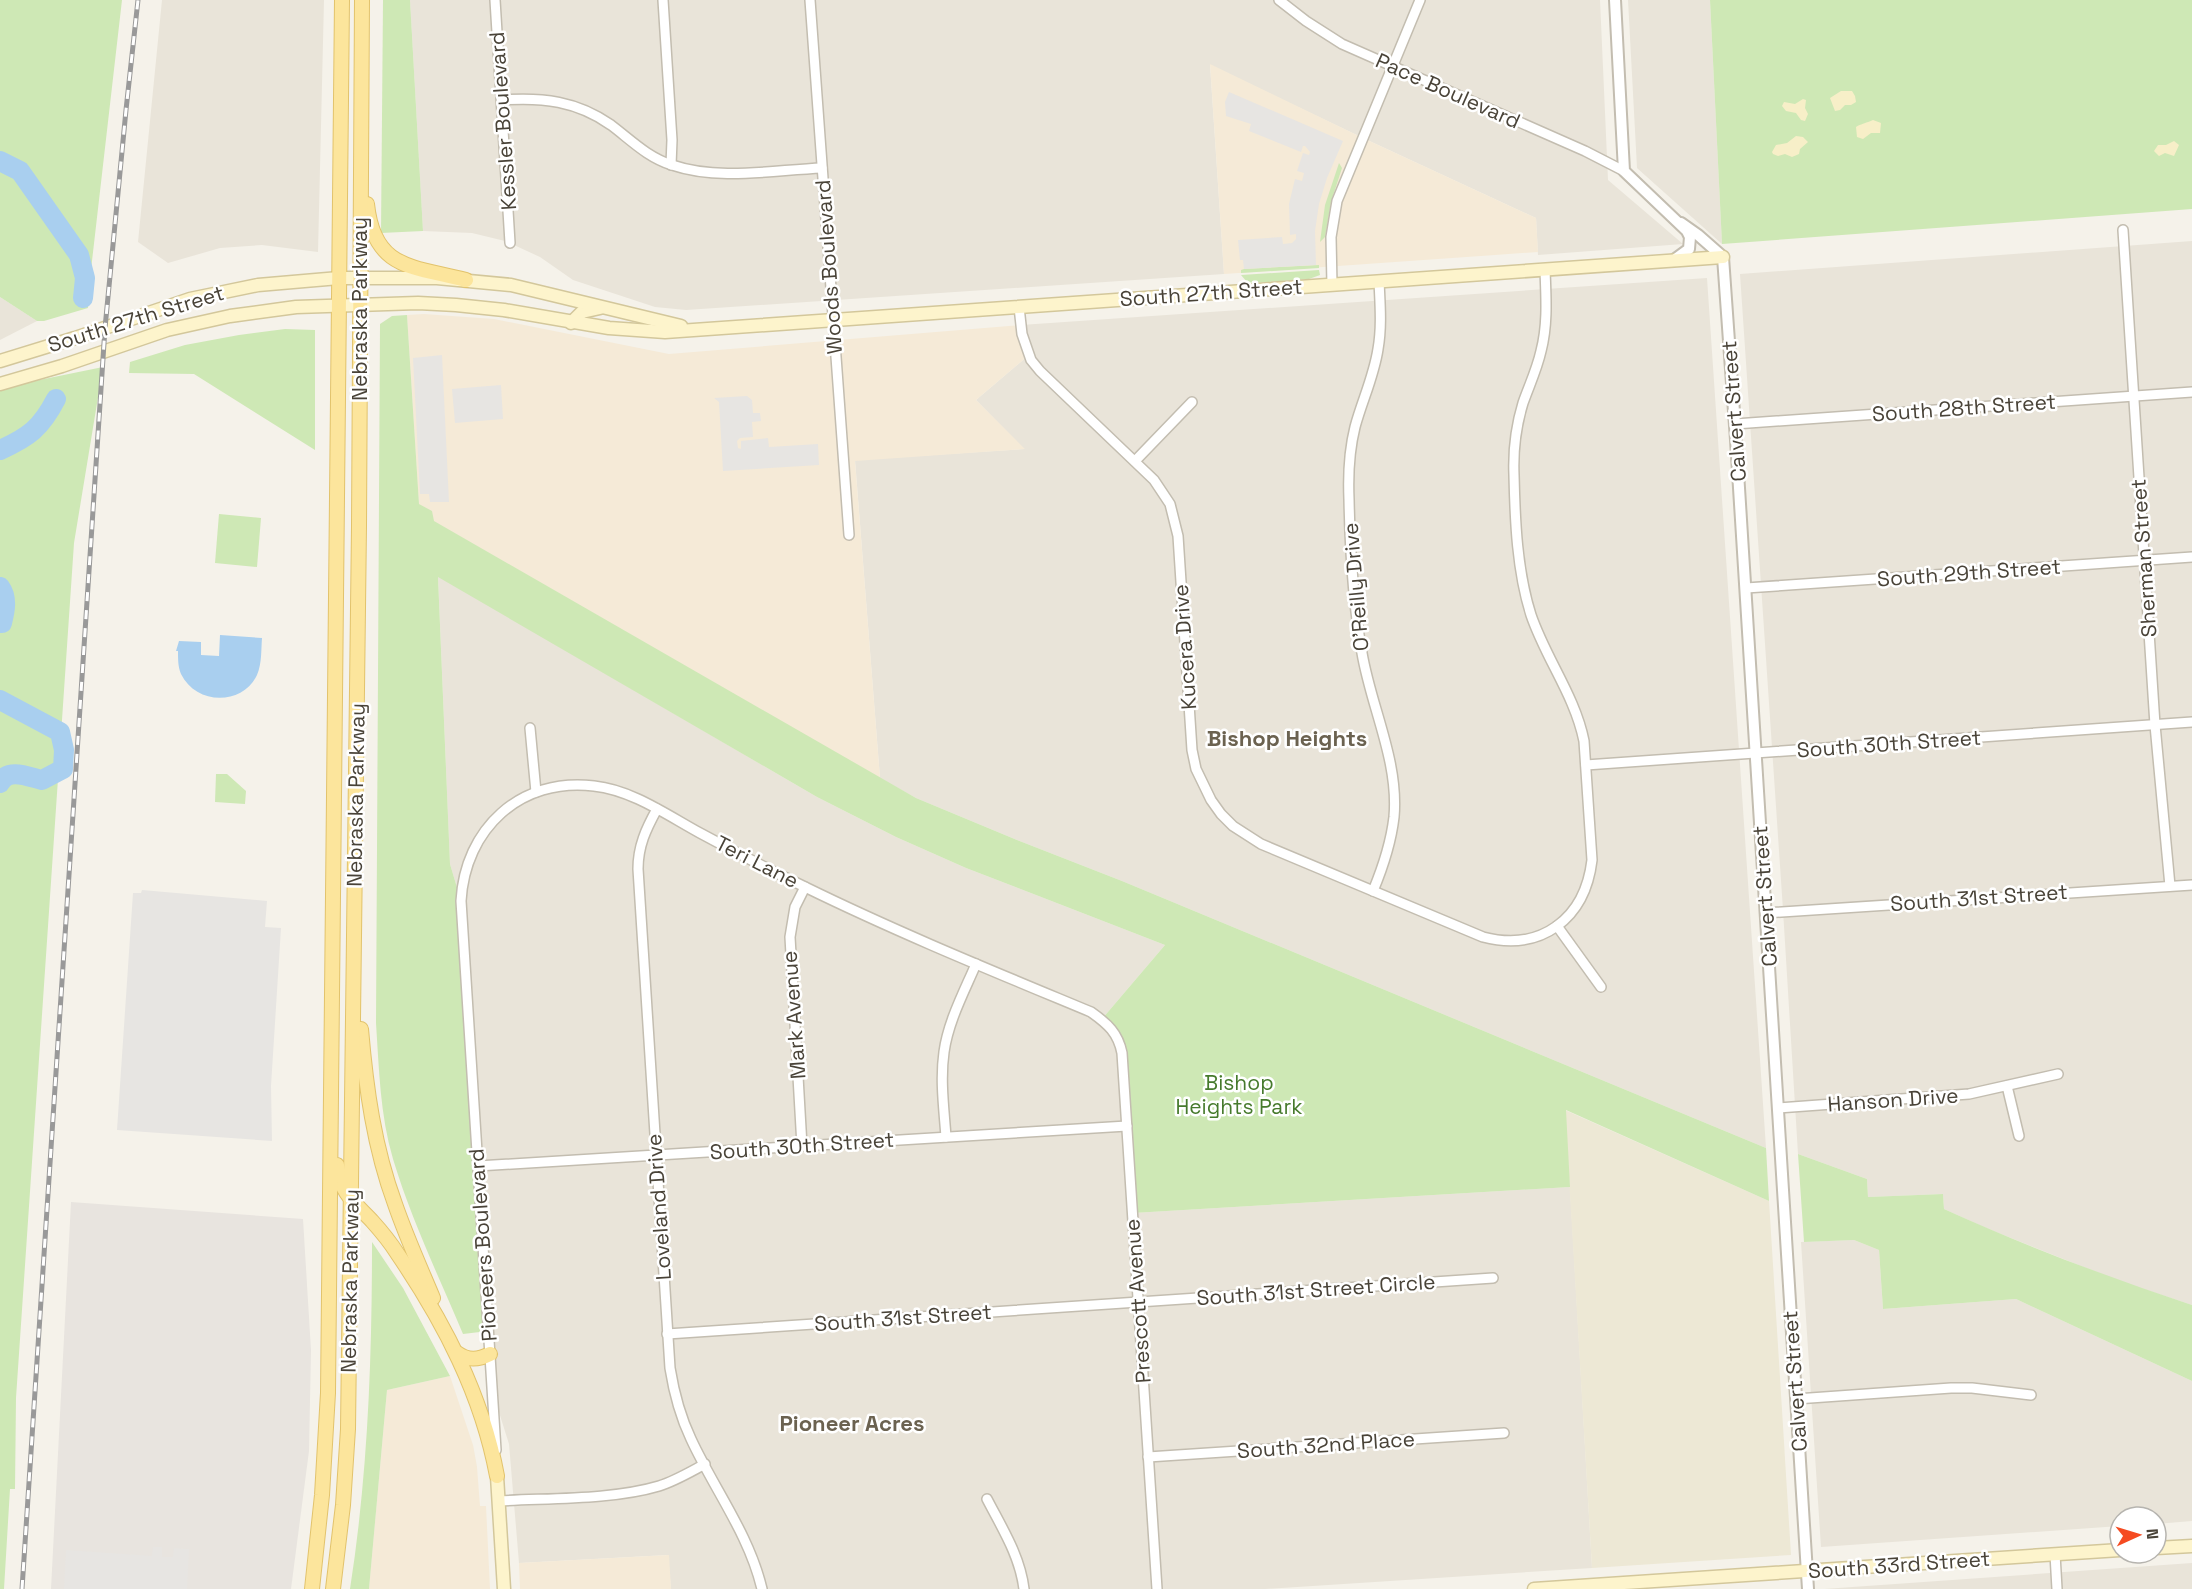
<svg xmlns="http://www.w3.org/2000/svg" width="2192" height="1589" viewBox="0 0 2192 1589" font-family="'Space Grotesk',sans-serif">
<style>
.residential{fill:#e9e4d9}
.commercial{fill:#f5ead7}
.industrial{fill:#e8e4df}
.education{fill:#ede8d5}
.green{fill:#cee8b5}
.sand{fill:#f7efc8}
.parking{fill:#e7e5e2}
.water{fill:#a9cfef}
.lines{fill:none;stroke-linecap:round;stroke-linejoin:round}
.river{stroke:#a9cfef;stroke-width:20}
.minor-casing{stroke:#c3bdb0;stroke-width:12}
.tertiary-casing{stroke:#c3bdb0;stroke-width:14}
.secondary-casing{stroke:#d3c79b;stroke-width:15}
.primary-casing{stroke:#e2c36c;stroke-width:16}
.minor{stroke:#fff;stroke-width:9}
.tertiary{stroke:#fff;stroke-width:10}
.secondary{stroke:#fdf4cc;stroke-width:12}
.primary{stroke:#fce59c;stroke-width:14}
.rail-casing{stroke:#999;stroke-width:5}
.rail{stroke:#fff;stroke-width:3;stroke-dasharray:9;stroke-linecap:butt}
.labels{text-anchor:middle;stroke-width:5;stroke-linejoin:round;paint-order:stroke}
.street-label{font-size:21px;fill:#494338;stroke:#fff}
.park-label{font-size:21px;fill:#467a2c;stroke:#fff}
.neighbourhood-label{font-size:22px;font-weight:bold;fill:#6b6250;stroke:#fff}
</style>
<rect width="100%" height="100%" fill="#f5f2ea"/>
<g class="residential">
<polygon points="162,0 324,0 318,252 262,245 220,248 168,263 138,242"/>
<polygon points="410,0 1600,0 1608,180 1683,244 1538,255 1536,218 1363,138 1210,65 1224,274 686,310 655,307 573,280 540,257 505,241 472,233 423,231"/>
<polygon points="1628,0 1710,0 1722,244 1637,168"/>
<polygon points="2192,241 2192,1305 2116,1280 1986,1228 1944,1209 1943,1194 1868,1197 1867,1179 1798,1154 1783,910 1740,274"/>
<polygon points="1707,278 1766,1148 1122,881 1017,840 916,798 880,778 855,460 1024,449 976,400 1029,355 1021,325"/>
<polygon points="0,297 37,321 0,340"/>
<polygon points="438,576 817,797 896,837 966,868 1165,945 1102,1019 1116,1034 1133,1213 1570,1187 1592,1568 1265,1589 671,1589 668,1555 519,1563 509,1444 492,1390 461,901 450,864"/>
<polygon points="1854,1240 1879,1250 1883,1309 2016,1299 2192,1381 2192,1521 2156,1524 2156,1517 2120,1517 2120,1526 1821,1547 1801,1242"/>
<polygon points="2192,1563 2192,1589 1824,1589"/>
</g>
<g class="commercial">
<polygon points="1210,64 1363,138 1536,218 1538,252 1224,274"/>
<polygon points="424,314 494,319 669,354 1021,325 1029,355 976,400 1025,449 855,461 880,778 433,521 419,504 407,315"/>
<polygon points="450,1376 473,1445 477,1467 480,1506 486,1506 490,1589 369,1589 387,1390"/>
<polygon points="669,1555 671,1589 520,1589 519,1563"/>
</g>
<polygon class="industrial" points="71,1202 303,1219 311,1350 309,1451 291,1589 51,1589"/>
<polygon class="education" points="1565,1110 1769,1201 1791,1555 1592,1568"/>
<g class="green">
<polygon points="0,0 122,0 89,287 88,308 44,321 37,321 0,297"/>
<polygon points="383,0 410,0 423,231 381,233"/>
<polygon points="1710,0 2192,0 2192,209 1722,244"/>
<polygon points="1339,163 1342,168 1331,202 1325,237 1320,242 1325,205"/>
<polygon points="1319,265 1319,268 1241,273 1241,270 1244,269"/>
<polygon points="1319,270 1320,275 1309,279 1253,283 1247,282 1241,275"/>
<path d="M407 315 419 504 432 511 434 521 916 798 1017 840 1122 881 1766 1148 1769 1201 1566 1110 1570 1187 1133 1213 1122 1053 1102 1019 1165 945 966 868 896 837 817 797 438 577 450 864 461 901 488 1331 463 1334C439 1277 411 1219 393 1159 380 1115 379 1068 376 1023L380 324 392 316Z"/>
<polygon points="285,329 315,330 315,450 194,374 129,373 130,362 185,345 239,335"/>
<polygon points="103,367 74,543 16,1398 15,1489 10,1489 4,1589 0,1589 0,388"/>
<polygon points="219,514 261,518 257,567 215,563"/>
<polygon points="216,774 227,774 246,791 245,804 215,802"/>
<path d="M1798 1154 1867 1179 1868 1197 1943 1194 1944 1209C2025 1246 2108 1277 2192 1305V1381L2016 1299 1883 1309 1879 1250 1854 1240 1804 1242Z"/>
<path d="M372 1242 403 1288 450 1376 387 1390 369 1589H350C368 1474 372 1358 372 1242Z"/>
</g>
<g class="sand">
<polygon points="1841,91 1852,91 1855,96 1856,102 1851,105 1845,105 1840,110 1835,111 1830,98"/>
<polygon points="1803,99 1806,100 1805,108 1808,114 1805,121 1801,120 1796,113 1786,111 1782,106 1784,102 1795,104"/>
<path d="M1873 120 1881 123 1880 133H1871L1863 139 1857 137 1856 127C1858 125 1869 122 1873 120Z"/>
<polygon points="1796,136 1803,137 1808,142 1800,149 1799,154 1792,157 1785,154 1778,156 1773,154 1772,152 1776,145 1787,143"/>
<polygon points="2174,141 2179,145 2174,156 2165,153 2159,156 2154,151 2158,145 2166,145"/>
</g>
<g class="parking">
<polygon points="1229,92 1343,141 1327,178 1319,204 1315,231 1316,265 1244,269 1243,260 1240,260 1238,240 1282,237 1283,244 1292,243 1296,239 1296,234 1290,235 1289,204 1295,179 1302,181 1304,173 1297,171 1303,153 1309,155 1310,152 1305,146 1303,146 1301,152 1249,131 1251,124 1226,116 1225,102"/>
<polygon points="442,355 449,502 430,502 429,494 420,494 413,358"/>
<polygon points="501,385 503,419 455,423 452,389"/>
<polygon points="747,396 752,400 753,413 760,413 761,421 752,422 753,437 740,438 737,441 738,448 741,449 741,441 768,438 769,447 818,444 819,465 723,471 719,402 714,398"/>
<polygon points="142,890 267,901 265,927 281,928 271,1086 272,1141 117,1130 133,893 141,893"/>
<polygon points="153,1547 162,1547 162,1557 173,1557 174,1548 189,1549 187,1589 64,1589 66,1550 152,1556"/>
</g>
<path class="water" d="M220 635 262 638C261 650 262 663 257 675 242 706 196 705 181 674 178 667 178 659 178 651H176L179 641 201 642V655L219 656Z"/>
<g class="lines">
<g class="river">
<polyline points="0,161 20,171 79,255 85,278 83,298"/>
<path d="M0 450C29 437 41 428 56 399"/>
<path d="M0 587C8 598 5 611 2 623H0"/>
<path d="M0 700 60 732 64 750 63 769 42 780C29 777 8 767 0 783"/>
</g>
<g class="minor-casing">
<g id="minor">
<polyline points="495,0 510,243"/>
<polyline points="663,0 672,140 671,165"/>
<polyline points="810,0 849,535"/>
<polyline points="1279,0 1306,21 1342,44 1585,151 1624,171"/>
<path d="M502 100C542 97 577 101 611 125 631 140 647 157 672 165 719 181 773 170 822 168"/>
<polyline points="2123,230 2155,725 2170,886"/>
<polyline points="1332,285 1331,237 1337,201 1420,0"/>
<path d="M1019 307 1022 334 1031 360 1040 371 1154 480 1170 504 1178 536 1192 750 1196 769 1211 800 1221 814 1233 826 1261 844 1483 937C1541 952 1585 919 1592 860L1584 741C1575 696 1546 659 1531 615 1517 571 1515 521 1514 475 1513 451 1516 426 1523 403 1529 386 1537 369 1541 351 1548 324 1546 297 1545 270"/>
<polyline points="1735,424 2192,392"/>
<polyline points="1135,461 1192,402"/>
<polyline points="1746,588 2192,557"/>
<polyline points="530,728 536,792"/>
<polyline points="1586,765 2192,722"/>
<path d="M657 809C646 829 638 846 638 869L670 1368C674 1393 680 1416 691 1439 714 1489 749 1534 762 1589"/>
<path d="M1373 891C1383 867 1391 843 1394 817 1399 761 1371 707 1362 653 1353 603 1350 550 1349 499 1348 475 1349 451 1355 427 1362 401 1374 376 1378 349 1382 326 1380 304 1379 281"/>
<polyline points="1766,913 2192,885"/>
<polyline points="1557,926 1601,987"/>
<polyline points="2007,1086 2019,1136"/>
<polyline points="1778,1108 1969,1094 2058,1074"/>
<path d="M946 1137C944 1109 940 1080 944 1052 948 1022 964 992 976 964"/>
<polyline points="802,1146 790,937 795,907 805,887"/>
<polyline points="478,1166 1127,1126"/>
<polyline points="667,1334 1493,1278"/>
<polyline points="1796,1399 1951,1388 1972,1388 2031,1395"/>
<path d="M496 1450 461 901C465 829 520 777 594 786 632 790 667 815 700 833 735 852 770 870 805 887 899 933 995 972 1091 1012 1108 1024 1118 1033 1122 1053L1157 1589"/>
<polyline points="1148,1457 1504,1433"/>
<path d="M987 1499C1002 1528 1020 1556 1024 1589"/>
<path d="M499 1501C548 1498 612 1500 659 1486 675 1481 690 1472 705 1464"/>
<polyline points="2055,1554 2057,1589"/>
</g>
</g>
<g class="tertiary-casing">
<g id="tertiary">
<polyline points="1615,0 1624,171 1687,231 1690,237 1689,249 1674,260"/>
<polyline points="1681,223 1698,235 1723,257 1736,440 1808,1589"/>
</g>
</g>
<g class="secondary-casing">
<g id="secondary">
<polyline points="571,323 582,312 600,308"/>
<polyline points="0,361 75,338 190,299 258,285 339,278 437,278 511,285 681,326"/>
<polyline points="0,384 62,366 167,330 230,316 296,307 418,303 456,305 504,310 609,328 665,332 1723,257"/>
<polyline points="497,1476 504,1589"/>
<polyline points="2156,1548 2192,1546"/>
<polyline points="1534,1589 2120,1550"/>
</g>
</g>
<g class="primary-casing">
<g id="primary">
<path d="M367 204C374 270 413 266 466 280"/>
<path d="M361 1029C366 1088 374 1147 395 1204 406 1236 420 1267 433 1298"/>
<path d="M337 1165C341 1194 353 1201 372 1221 381 1231 390 1242 397 1253 444 1322 482 1395 497 1476"/>
<path d="M457 1353C468 1361 478 1360 490 1354"/>
<polyline points="312,1589 322,1495 328,1393 342,0"/>
<polyline points="333,1589 343,1505 348,1429 359,526 362,0"/>
</g>
</g>
<use href="#minor" class="minor"/>
<use href="#tertiary" class="tertiary"/>
<use href="#secondary" class="secondary"/>
<use href="#primary" class="primary"/>
<g class="rail-casing">
<polyline id="rail" points="22,1589 105,328 126,110 138,0"/>
</g>
<use href="#rail" class="rail"/>
</g>
<g class="labels">
<g class="street-label">
<text transform="translate(1448 91) rotate(24)" y="7">Pace Boulevard</text>
<text transform="translate(503 121) rotate(-94)" y="7">Kessler Boulevard</text>
<text transform="translate(829 267) rotate(-94)" y="7">Woods Boulevard</text>
<text transform="translate(1211 293) rotate(-4)" y="7">South 27th Street</text>
<text transform="translate(360 309) rotate(-90)" y="7">Nebraska Parkway</text>
<text transform="translate(136 319) rotate(-17)" y="7">South 27th Street</text>
<text transform="translate(1964 408) rotate(-4)" y="7">South 28th Street</text>
<text transform="translate(1734 411) rotate(-94)" y="7">Calvert Street</text>
<text transform="translate(2144 558) rotate(-94)" y="7">Sherman Street</text>
<text transform="translate(1969 573) rotate(-4)" y="7">South 29th Street</text>
<text transform="translate(1356 587) rotate(-95)" y="7">O'Reilly Drive</text>
<text transform="translate(1185 647) rotate(-94)" y="7">Kucera Drive</text>
<text transform="translate(1889 744) rotate(-4)" y="7">South 30th Street</text>
<text transform="translate(356 795) rotate(-89)" y="7">Nebraska Parkway</text>
<text transform="translate(757 862) rotate(27)" y="7">Teri Lane</text>
<text transform="translate(1765 896) rotate(-94)" y="7">Calvert Street</text>
<text transform="translate(1979 898) rotate(-4)" y="7">South 31st Street</text>
<text transform="translate(794 1015) rotate(-94)" y="7">Mark Avenue</text>
<text transform="translate(1893 1100) rotate(-4)" y="7">Hanson Drive</text>
<text transform="translate(802 1146) rotate(-4)" y="7">South 30th Street</text>
<text transform="translate(659 1207) rotate(-94)" y="7">Loveland Drive</text>
<text transform="translate(483 1245) rotate(-94)" y="7">Pioneers Boulevard</text>
<text transform="translate(350 1281) rotate(-89)" y="7">Nebraska Parkway</text>
<text transform="translate(1316 1290) rotate(-4)" y="7">South 31st Street Circle</text>
<text transform="translate(1138 1301) rotate(-94)" y="7">Prescott Avenue</text>
<text transform="translate(903 1318) rotate(-4)" y="7">South 31st Street</text>
<text transform="translate(1795 1381) rotate(-94)" y="7">Calvert Street</text>
<text transform="translate(1326 1445) rotate(-4)" y="7">South 32nd Place</text>
<text transform="translate(1899 1565) rotate(-4)" y="7">South 33rd Street</text>
</g>
<g class="park-label">
<text x="1239" y="1090">Bishop<tspan x="1239" dy="24">Heights Park</tspan></text>
</g>
<g class="neighbourhood-label">
<text x="1287" y="746">Bishop Heights</text>
<text x="852" y="1431">Pioneer Acres</text>
</g>
</g>
<g transform="translate(2138 1535) rotate(86)"><circle r="28" fill="#ffffff" stroke="#b6b4af" stroke-width="1.5"/>
<path d="M0-4.5L10 22L0 15L-10 22Z" fill="#f54b21"/>
<text y="-9" font-size="16" font-weight="bold" text-anchor="middle" fill="#494338">N</text>
</g>
</svg>
